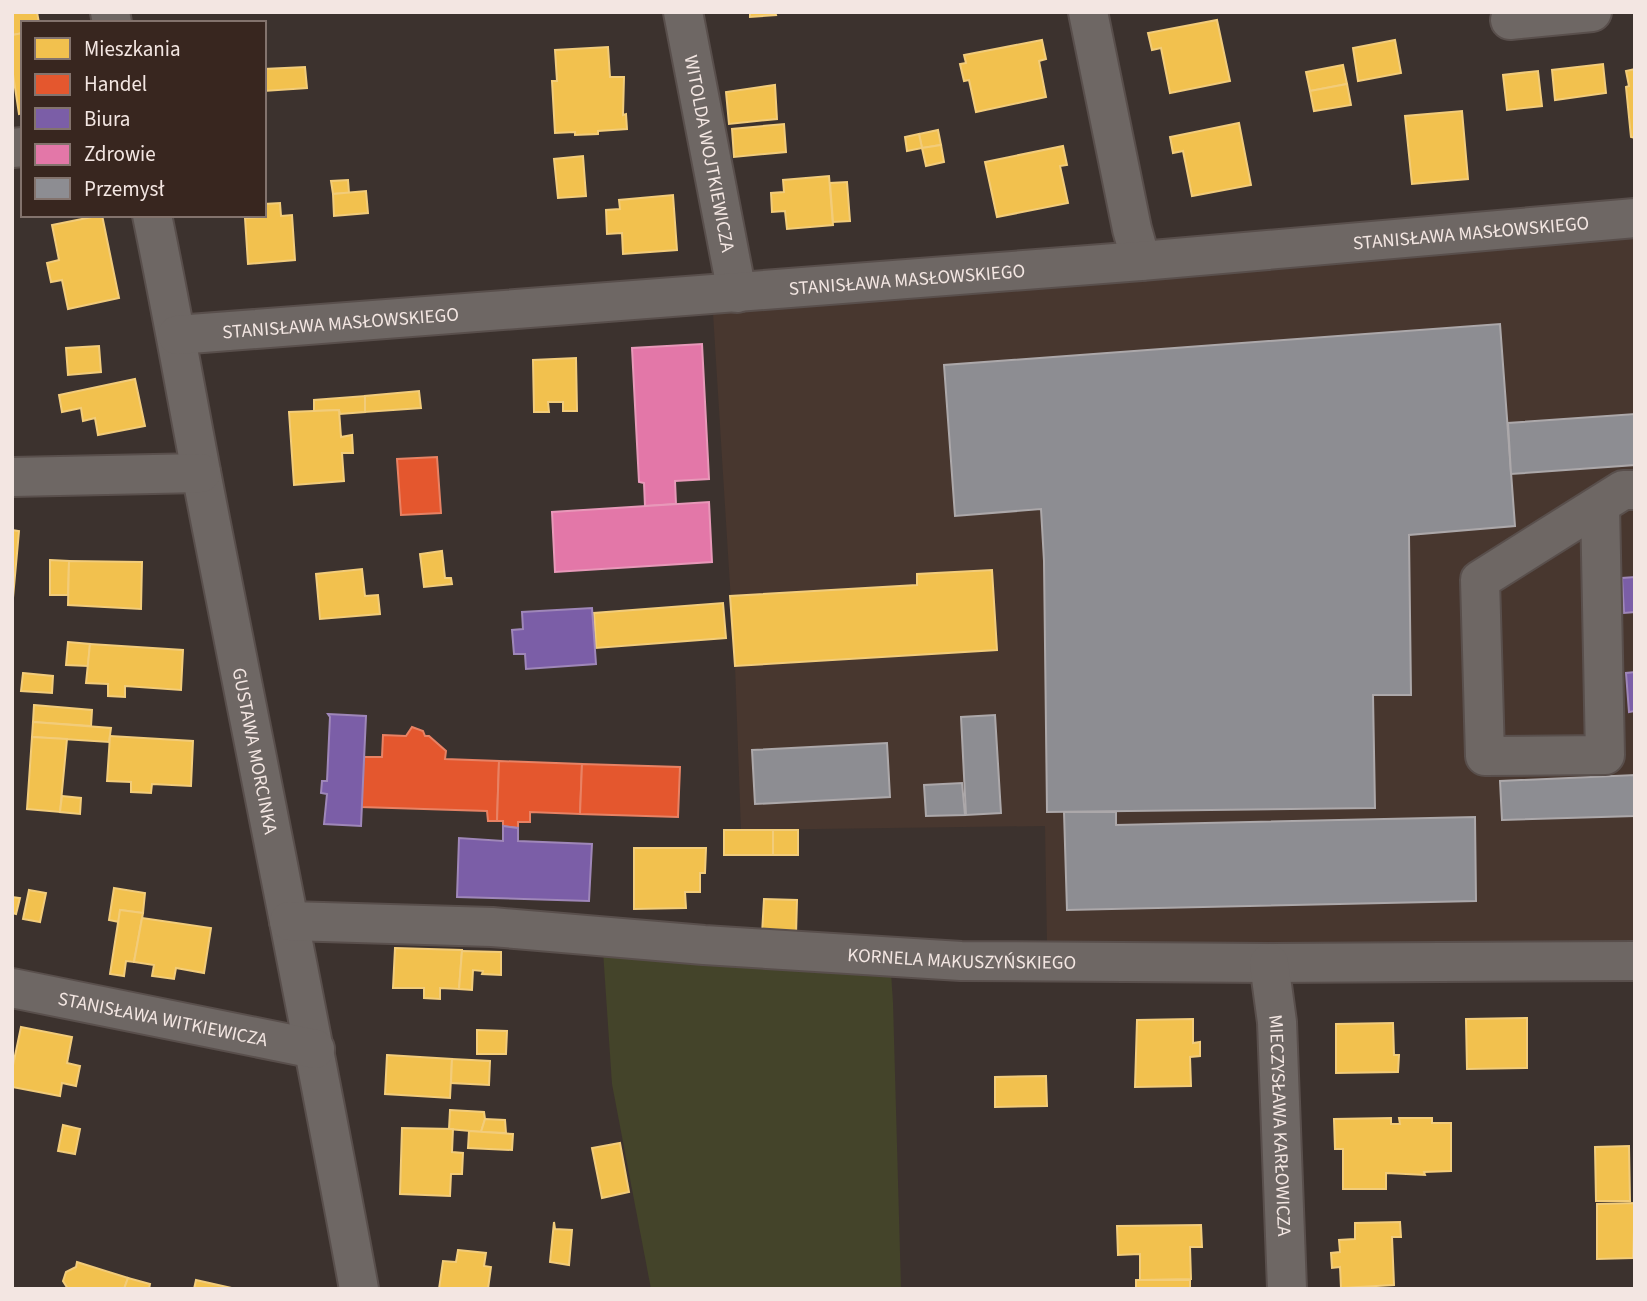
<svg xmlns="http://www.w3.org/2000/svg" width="1647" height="1301" viewBox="0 0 1647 1301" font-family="'Source Sans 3',sans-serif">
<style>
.industrial{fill:#48372f}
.green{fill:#44442a}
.homes{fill:#f2c14e;stroke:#f2cc7a;stroke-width:2}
.shops{fill:#e4572e;stroke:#e88264;stroke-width:2}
.offices{fill:#7b5ea7;stroke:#9f87b9;stroke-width:2}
.health{fill:#e377a8;stroke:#e898b9;stroke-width:2}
.industry{fill:#8d8d92;stroke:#aca8aa;stroke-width:2}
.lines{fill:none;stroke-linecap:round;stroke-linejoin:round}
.minor-casing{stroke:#594f4c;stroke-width:42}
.minor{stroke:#6e6764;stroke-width:38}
.labels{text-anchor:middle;stroke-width:7;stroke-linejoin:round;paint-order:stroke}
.street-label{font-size:19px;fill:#f3e6e2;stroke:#38261f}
</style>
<rect width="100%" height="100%" fill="#3c322e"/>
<polygon class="industrial" points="1635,218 1635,961 1047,943 1045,826 741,830 735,666 713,313"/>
<polygon class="green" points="602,936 890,957 893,1003 901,1289 651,1289 612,1084"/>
<g class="homes">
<polygon points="12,12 37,12 39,23 23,23 23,33 12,35"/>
<polygon points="750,12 775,12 776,15 750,17"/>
<polygon points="1217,20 1230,81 1170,93 1161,48 1152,50 1148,33"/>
<polygon points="23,33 23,113 19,114 12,68 12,35"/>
<polygon points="1042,40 1046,59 1039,61 1046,97 976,112 969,80 964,81 960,64 966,63 964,55"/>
<polygon points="1395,40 1401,73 1358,81 1353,48"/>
<polygon points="608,47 610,77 624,77 623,115 626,114 627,129 598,131 598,134 575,135 575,132 555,133 552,81 557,81 555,50"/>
<polygon points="1603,64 1606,93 1555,100 1552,70"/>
<polygon points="1343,65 1347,84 1310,91 1306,72"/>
<polygon points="305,67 307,88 264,91 264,69"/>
<polygon points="1635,69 1635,138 1631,137 1626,87 1629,86 1626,71"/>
<polygon points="1538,71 1542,106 1507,110 1503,75"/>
<polygon points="1347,84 1351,105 1314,111 1310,91"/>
<polygon points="775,85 777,119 729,124 726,92"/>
<polygon points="1462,111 1468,179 1412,184 1405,116"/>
<polygon points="1239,123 1251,185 1192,196 1183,151 1173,153 1170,137"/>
<polygon points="784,124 786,152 734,157 732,129"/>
<polygon points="938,130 941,145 922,148 919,134"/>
<polygon points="919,134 922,148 907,151 905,137"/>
<polygon points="941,145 944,162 926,166 922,148"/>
<polygon points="1063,146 1067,165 1060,166 1068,203 997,217 985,162"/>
<polygon points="583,156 586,196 558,198 554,159"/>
<polygon points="829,176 833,225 787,229 785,211 772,212 771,193 784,192 783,180"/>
<polygon points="348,180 349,193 333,194 331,181"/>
<polygon points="847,182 850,221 833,222 830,183"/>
<polygon points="366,191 368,213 334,216 333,194"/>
<polygon points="673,195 677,250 623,254 622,233 607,234 606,210 620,209 619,200"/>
<polygon points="280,203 281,216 292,215 295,260 248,264 245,218 264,217 264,204"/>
<polygon points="102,215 119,298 68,309 62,280 51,282 47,263 59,260 52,225"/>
<polygon points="99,346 101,372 68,375 66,348"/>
<polygon points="576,358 577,411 563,411 563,402 548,402 549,412 534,412 533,360"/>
<polygon points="135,379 145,426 98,435 95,418 83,421 81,408 62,412 59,395"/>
<polygon points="419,391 421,408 365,412 365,396"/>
<polygon points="365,396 365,412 340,414 339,410 314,411 314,400"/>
<polygon points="339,410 341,437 352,435 353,453 342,453 344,481 294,485 289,412"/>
<polygon points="12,530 19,531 12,609"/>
<polygon points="442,551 445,578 451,578 452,584 424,587 420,554"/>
<polygon points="50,560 69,561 68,595 50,595"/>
<polygon points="69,561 142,562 141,609 68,605"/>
<polygon points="362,569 365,596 378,595 380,614 320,619 316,574"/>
<polygon points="992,570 997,650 735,666 730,596 917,585 917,574"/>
<polygon points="723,603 726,638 596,648 594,613"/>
<polygon points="68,642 90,644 88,666 66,665"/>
<polygon points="90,644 183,650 181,690 125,686 125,697 108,696 108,684 86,683"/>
<polygon points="23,673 53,676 52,693 21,691"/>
<polygon points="34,705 92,710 91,726 33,722"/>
<polygon points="33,722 111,728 109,742 32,737"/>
<polygon points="110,736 193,741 191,786 152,784 151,793 131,792 131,782 107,781"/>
<polygon points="32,737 67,739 60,812 27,809"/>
<polygon points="62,796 81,798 80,814 60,812"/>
<rect x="724" y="830" width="49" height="25"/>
<rect x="773" y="830" width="25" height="25"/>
<polygon points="634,848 706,848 705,873 700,873 700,892 685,892 686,908 634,909"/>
<polygon points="114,888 145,893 143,913 120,910 119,922 109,920"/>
<polygon points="29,890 46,893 40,922 23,919"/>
<polygon points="12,897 20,898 16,914 12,913"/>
<polygon points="764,899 797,900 796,935 762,934"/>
<polygon points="120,910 143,913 134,962 126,961 124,976 110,974"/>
<polygon points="142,918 211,928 204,973 176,968 174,979 152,976 154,965 134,962"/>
<polygon points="395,948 462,950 459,989 440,988 440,999 424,998 424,988 393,988"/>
<polygon points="462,951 501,952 501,975 482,974 483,971 473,970 472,990 459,989"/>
<polygon points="1527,1018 1527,1068 1467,1069 1466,1019"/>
<polygon points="1193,1019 1193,1043 1200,1042 1200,1056 1190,1057 1191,1086 1135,1087 1137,1020"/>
<polygon points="1393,1023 1394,1055 1399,1055 1398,1072 1336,1073 1336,1024"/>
<polygon points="21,1027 72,1037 67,1063 80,1066 76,1086 62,1083 60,1096 12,1087 12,1070"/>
<polygon points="477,1030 507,1031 506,1054 477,1054"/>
<polygon points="387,1055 452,1059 450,1098 385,1094"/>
<polygon points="452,1059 490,1061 489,1085 451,1083"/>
<polygon points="1046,1076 1047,1106 995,1107 995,1077"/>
<polygon points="450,1110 484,1112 485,1119 481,1132 449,1129"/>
<polygon points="1391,1118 1391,1124 1400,1124 1399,1118 1432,1118 1432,1123 1451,1123 1451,1171 1424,1172 1425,1175 1386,1173 1386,1189 1343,1189 1343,1149 1335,1149 1334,1119"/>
<polygon points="485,1119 505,1120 506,1133 481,1132"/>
<polygon points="63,1125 80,1129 75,1154 58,1151"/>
<polygon points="402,1128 453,1129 452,1152 463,1153 462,1174 451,1174 450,1196 400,1194"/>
<polygon points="469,1131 513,1134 512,1150 468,1148"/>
<polygon points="620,1143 629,1192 602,1198 592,1148"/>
<polygon points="1629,1146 1630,1201 1596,1201 1595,1147"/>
<polygon points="1635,1203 1633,1258 1597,1259 1597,1204"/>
<polygon points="554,1222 555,1229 572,1230 569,1265 550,1262"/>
<polygon points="1400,1222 1401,1237 1392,1237 1394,1285 1341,1288 1340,1267 1332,1268 1331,1253 1340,1252 1339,1240 1355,1239 1355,1223"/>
<polygon points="1201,1225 1202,1247 1190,1247 1191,1279 1140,1280 1140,1254 1118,1255 1117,1226"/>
<polygon points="458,1250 486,1253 484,1266 491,1267 488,1289 439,1289 443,1261 456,1262"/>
<polygon points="77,1262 128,1278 124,1289 68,1289 63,1281 66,1272 76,1267"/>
<polygon points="128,1278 150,1284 149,1289 124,1289"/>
<polygon points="196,1280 236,1289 194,1289"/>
<rect x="1136" y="1280" width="54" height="9"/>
</g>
<g class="shops">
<polygon points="437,457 441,513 401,515 397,459"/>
<polygon points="412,727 423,731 425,736 429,736 446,751 445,759 499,761 497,821 488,821 487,811 361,807 363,757 382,757 383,735 406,736"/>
<polygon points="499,761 582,764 580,814 530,812 530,822 518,822 518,828 503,826 503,821 497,821"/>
<polygon points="582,764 680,767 678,817 580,814"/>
</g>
<g class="offices">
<polygon points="1635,577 1635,612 1624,613 1622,578"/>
<polygon points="592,608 596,664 526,669 525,654 514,654 512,630 523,629 522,612"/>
<polygon points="1635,672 1635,711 1629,712 1626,673"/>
<polygon points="328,714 366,716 361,826 324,824 327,794 321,793 322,781 327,781 330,717"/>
<polygon points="503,826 518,828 518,841 592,844 589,901 457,897 459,838 503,841"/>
</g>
<g class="health">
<polygon points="702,344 709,479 675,481 676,504 645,506 644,483 639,482 632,348"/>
<polygon points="709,502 712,562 555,572 552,512"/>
</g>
<g class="industry">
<polygon points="1500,324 1515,526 1409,535 1411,695 1373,695 1375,808 1047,812 1044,561 1041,509 955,516 944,365"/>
<polygon points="1635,414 1635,465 1511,474 1508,423"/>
<polygon points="995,715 1001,813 966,815 961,717"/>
<polygon points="887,743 890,797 755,804 752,750"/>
<polygon points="1635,775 1635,816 1502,820 1500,781"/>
<polygon points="962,783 965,815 926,816 924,785"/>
<polygon points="1064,812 1116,812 1116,825 1475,817 1476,901 1067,910"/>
</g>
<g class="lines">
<g class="minor-casing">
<g id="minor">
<polyline points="110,12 112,23"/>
<path id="s1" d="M683 12 737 293"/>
<polyline points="1088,12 1132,229 1141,261"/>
<polyline points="1510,20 1592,12"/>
<polyline points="12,148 23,147"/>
<path id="s2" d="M152 215C174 321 192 428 213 534 262 785 313 1037 359 1289"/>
<path id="s3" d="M177 335 1141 261 1635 218"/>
<polyline points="12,477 201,473"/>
<polyline points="1600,505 1605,755 1485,756 1480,580 1623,490 1635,490"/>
<path id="s4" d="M289 921 492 927 704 945 961 961 1269 963 1635 961"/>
<path id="s5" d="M1269 963 1277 1022 1287 1289"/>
<path id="s6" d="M12 988 315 1049"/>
</g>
</g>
<use href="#minor" class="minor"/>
</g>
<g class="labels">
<g class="street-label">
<text dy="7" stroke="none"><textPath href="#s1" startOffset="144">WITOLDA WOJTKIEWICZA</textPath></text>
<text dy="7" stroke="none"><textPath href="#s3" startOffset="1298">STANISŁAWA MASŁOWSKIEGO</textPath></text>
<text dy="7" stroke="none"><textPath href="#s3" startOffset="732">STANISŁAWA MASŁOWSKIEGO</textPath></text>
<text dy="7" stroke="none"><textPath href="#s3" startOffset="164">STANISŁAWA MASŁOWSKIEGO</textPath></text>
<text dy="7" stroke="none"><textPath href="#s2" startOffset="546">GUSTAWA MORCINKA</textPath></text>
<text dy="7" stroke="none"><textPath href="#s4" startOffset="674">KORNELA MAKUSZYŃSKIEGO</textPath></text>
<text dy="7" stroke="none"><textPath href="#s6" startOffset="154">STANISŁAWA WITKIEWICZA</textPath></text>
<text dy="7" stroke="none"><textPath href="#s5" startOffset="163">MIECZYSŁAWA KARŁOWICZA</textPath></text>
</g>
</g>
<rect width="1647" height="1301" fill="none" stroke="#f3e6e2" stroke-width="28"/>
<rect x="21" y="21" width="245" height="196" fill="#38261f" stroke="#83736d" stroke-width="2"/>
<rect x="35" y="38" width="35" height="21" fill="#f2c14e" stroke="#83736d" stroke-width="2"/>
<text x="84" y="56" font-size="21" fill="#f3e6e2">Mieszkania</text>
<rect x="35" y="74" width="35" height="21" fill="#e4572e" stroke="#83736d" stroke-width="2"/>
<text x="84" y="91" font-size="21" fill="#f3e6e2">Handel</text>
<rect x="35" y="108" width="35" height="21" fill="#7b5ea7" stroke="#83736d" stroke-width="2"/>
<text x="84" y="126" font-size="21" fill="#f3e6e2">Biura</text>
<rect x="35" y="144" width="35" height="21" fill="#e377a8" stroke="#83736d" stroke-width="2"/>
<text x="84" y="161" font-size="21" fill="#f3e6e2">Zdrowie</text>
<rect x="35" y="178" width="35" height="21" fill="#8d8d92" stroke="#83736d" stroke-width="2"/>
<text x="84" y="196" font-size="21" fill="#f3e6e2">Przemysł</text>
</svg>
